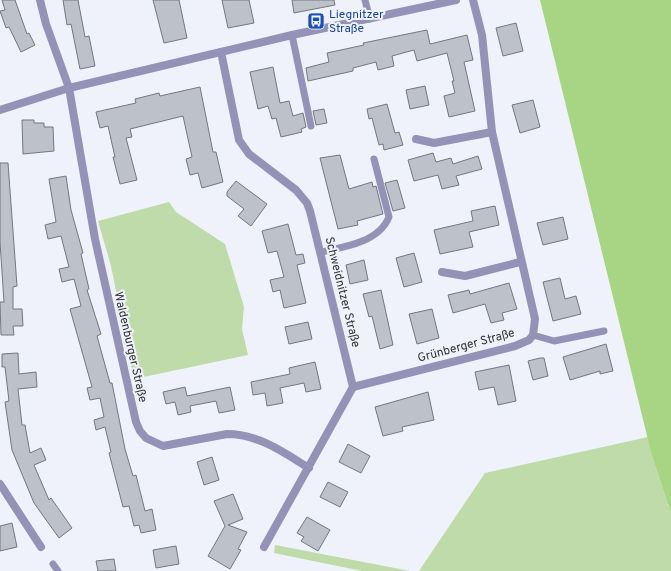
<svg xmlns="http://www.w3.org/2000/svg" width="671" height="571" viewBox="0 0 671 571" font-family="Overpass,sans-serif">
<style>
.green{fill:#bedba9}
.forest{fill:#a7d583}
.building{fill:#bdc1c9;stroke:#74777f}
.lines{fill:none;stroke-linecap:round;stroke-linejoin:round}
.lane{stroke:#9492b6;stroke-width:7}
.street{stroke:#9492b6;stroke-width:8}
.labels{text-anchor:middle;stroke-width:4;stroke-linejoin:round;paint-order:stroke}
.transit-label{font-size:12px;fill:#164399;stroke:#eff2fb;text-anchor:start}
.street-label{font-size:12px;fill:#2f3134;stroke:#eff2fb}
</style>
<rect width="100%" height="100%" fill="#eff2fb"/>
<g class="green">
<polygon points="169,202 176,212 225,244 244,307 242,329 248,355 134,379 111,266 98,221"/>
<polygon points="648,437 652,456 671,513 671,571 419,571 485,473"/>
<polygon points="275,545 410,571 362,571 274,553"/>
</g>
<polygon class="forest" points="540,0 671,0 671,513 652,456"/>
<g class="building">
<polygon points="2,0 15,0 27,34 29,33 35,45 21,52 9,27 6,28 0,11 5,10"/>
<polygon points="63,0 78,0 85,37 89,36 95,66 80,69 71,24 67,25"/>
<polygon points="153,0 179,0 187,38 164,43"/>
<polygon points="222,0 249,0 254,23 228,28"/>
<polygon points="292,0 334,0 335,5 294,13"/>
<polygon points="516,23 523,51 503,56 496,28"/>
<polygon points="427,30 430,44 467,35 473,60 464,62 475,111 449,117 444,96 455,93 452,81 454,81 447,53 417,61 414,50 392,56 394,66 378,70 376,62 353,68 353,71 308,81 306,68 329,62 327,53 364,45 363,43"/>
<polygon points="273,67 280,103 289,101 293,116 303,113 306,127 301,129 302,132 281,137 276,118 272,119 268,106 258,109 250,72"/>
<polygon points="425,86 429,105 410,109 406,90"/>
<polygon points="200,87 213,152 216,152 223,182 202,188 198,173 190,175 186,159 192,157 183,116 130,129 132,137 126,138 137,180 120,184 113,157 115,157 108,126 100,128 96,112 136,103 135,99 159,93 160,96"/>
<polygon points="533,100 540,127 520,133 512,105"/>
<polygon points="387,104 395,133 399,132 403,145 384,150 383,144 379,145 372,118 369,119 367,109"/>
<polygon points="324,109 327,123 316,125 313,111"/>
<polygon points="22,120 34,120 34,123 44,123 44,127 53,127 54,151 23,154"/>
<polygon points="433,153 436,162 451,158 453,164 478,156 482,169 456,176 459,185 442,189 438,175 414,181 408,160"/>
<polygon points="340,155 349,189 372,182 373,187 376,186 383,214 357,221 358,225 338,229 320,158"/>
<polygon points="0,163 8,163 17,286 13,287 13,309 22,309 23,326 13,326 14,335 1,335 0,302 4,302 0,242"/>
<polygon points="66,176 71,210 83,253 81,254 89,289 87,290 101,334 97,336 110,383 112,383 125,449 133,476 136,475 145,511 152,509 156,530 141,533 139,525 134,526 129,506 123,507 109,453 111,452 105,427 96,430 94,420 104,417 100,398 90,400 87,388 92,387 70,309 81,306 74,279 62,282 59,269 69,267 61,236 48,239 45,225 56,222 49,179"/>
<polygon points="397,180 405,208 393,211 385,183"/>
<polygon points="236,181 267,204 251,226 238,216 244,209 227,196 227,192"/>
<polygon points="495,206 499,225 469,232 473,247 440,254 434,230 473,221 471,211"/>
<polygon points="563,217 568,239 543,245 537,223"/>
<polygon points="288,224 296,255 303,254 305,263 297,265 306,303 284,308 280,290 273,292 270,280 284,277 277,251 268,253 262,231"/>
<polygon points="414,253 422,282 404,287 396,258"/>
<polygon points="364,260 368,280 350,284 346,265"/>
<polygon points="560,278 565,299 576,296 581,314 553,321 543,282"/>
<polygon points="509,283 517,309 502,313 504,320 491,323 485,304 453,313 448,295 469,290 470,294"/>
<polygon points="381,290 393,345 380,349 372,316 369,317 363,294"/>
<polygon points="432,309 439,338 417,344 409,314"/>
<polygon points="308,322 312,339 289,344 285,327"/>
<polygon points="606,344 613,371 600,374 600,371 570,380 563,357"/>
<polygon points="18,353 19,374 36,372 37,387 18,389 22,425 25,425 30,453 41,448 46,460 34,465 49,500 51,498 72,528 59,538 34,503 12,450 5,402 9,401 5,367 2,367 2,354"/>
<polygon points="540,358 544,358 548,376 533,380 528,361"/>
<polygon points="315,362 321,389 306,392 304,383 280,388 283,403 267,406 265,393 253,395 251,382 290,374 289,368"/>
<polygon points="509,365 516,401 498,405 494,387 479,390 475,372"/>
<polygon points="185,387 187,396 230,387 235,410 219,413 216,401 190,406 191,412 178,415 175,402 166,404 163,392"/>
<polygon points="428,392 434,420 402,427 403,431 383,436 375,407"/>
<polygon points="348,444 370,456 361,473 339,462"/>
<polygon points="212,457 219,480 204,485 197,462"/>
<polygon points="328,482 348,492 340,507 320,497"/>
<polygon points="233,494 243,519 228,525 247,532 238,549 241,550 230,569 208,556 225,526 214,501"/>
<polygon points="307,517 330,530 318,551 301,541 304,537 297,533"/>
<polygon points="12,523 17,547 0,551 0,526"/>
<polygon points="176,546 179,564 156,568 153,550"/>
<polygon points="114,559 116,571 98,571 96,561"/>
</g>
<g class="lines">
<g class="lane">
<polyline points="365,0 370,19"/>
<polyline points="292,35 311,126"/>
<path d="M321 252C345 247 379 242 389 217L374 159"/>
<polyline points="533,335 554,341 604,331"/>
<polyline points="53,564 58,571"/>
</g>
<g class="street">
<path d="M40 0 46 24 69 88 95 239 136 422 140 431 146 438 163 446 227 434C258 434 283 452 309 468"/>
<polyline points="221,52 239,140 249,154 296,190 307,203 310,211 353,387 264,547"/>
<polyline points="0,110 69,88 292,35 456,0"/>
<polyline points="416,139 434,143 492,132"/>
<polyline points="442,272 465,276 520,262"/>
<polyline points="353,387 515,346 529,340 533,335 535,319 492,132 482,35 473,0"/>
<polyline points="0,484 41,547"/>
</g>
</g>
<defs>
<g id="bus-square" transform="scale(0.9)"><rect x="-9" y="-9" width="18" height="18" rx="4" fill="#1a4fb4" stroke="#eff2fb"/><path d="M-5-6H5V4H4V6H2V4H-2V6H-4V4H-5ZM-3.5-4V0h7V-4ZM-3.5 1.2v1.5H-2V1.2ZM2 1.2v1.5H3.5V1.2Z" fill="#fff"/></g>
</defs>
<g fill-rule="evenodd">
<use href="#bus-square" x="316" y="21"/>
</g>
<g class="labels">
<g class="transit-label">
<text x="329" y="18">Liegnitzer<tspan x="329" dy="14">Straße</tspan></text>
</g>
<g class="street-label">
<text transform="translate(343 292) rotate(76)" y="4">Schweidnitzer Straße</text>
<text transform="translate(466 345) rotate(-15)" y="4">Grünberger Straße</text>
<text transform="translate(131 347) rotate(77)" y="4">Waldenburger Straße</text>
</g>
</g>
</svg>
